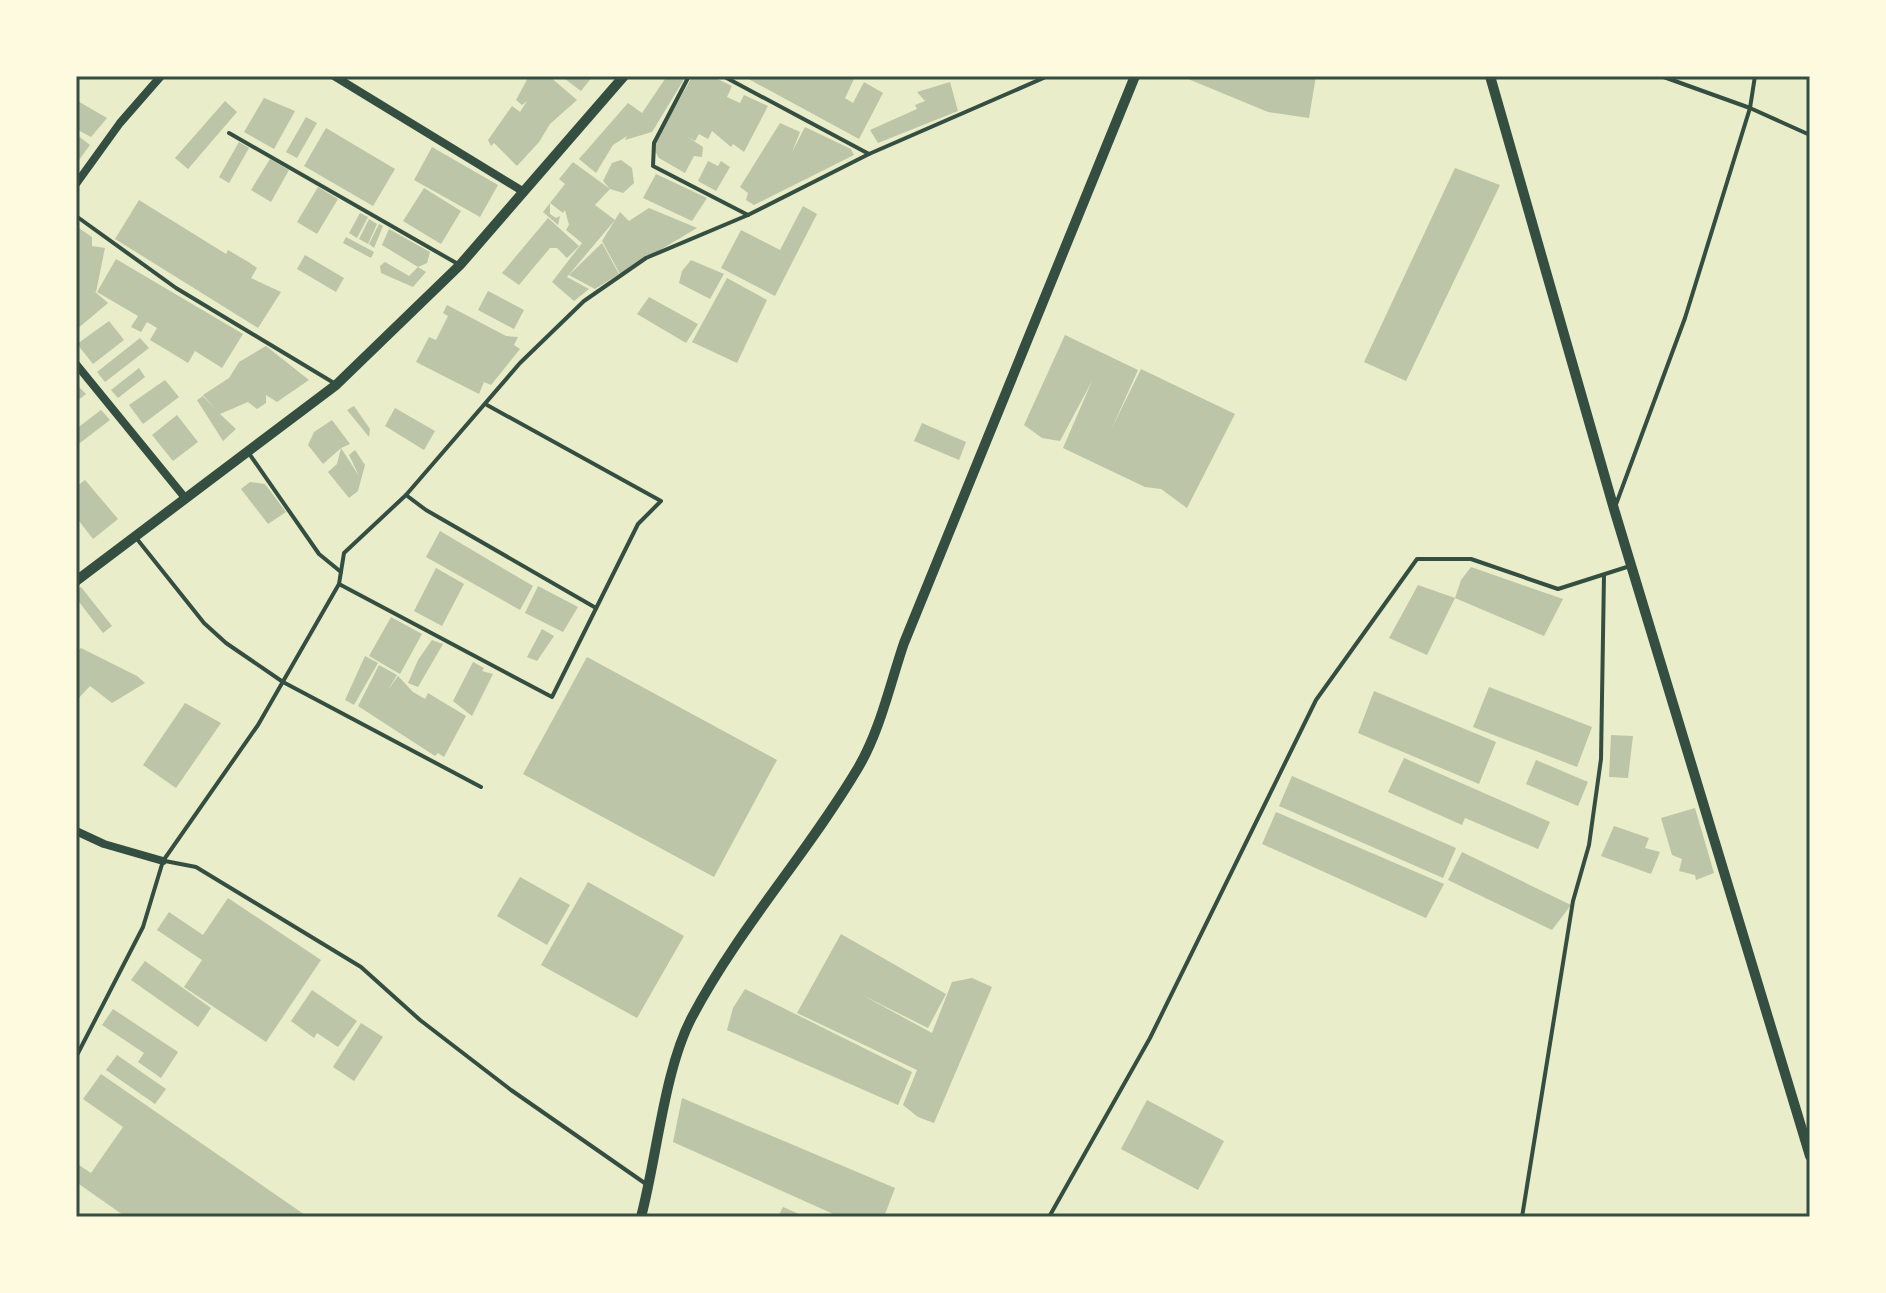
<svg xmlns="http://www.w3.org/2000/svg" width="1886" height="1293" viewBox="0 0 1886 1293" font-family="'PT Sans Narrow',sans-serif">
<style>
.building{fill:#bcc5a7}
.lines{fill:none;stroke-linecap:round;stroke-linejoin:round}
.service{stroke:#344e41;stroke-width:4}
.minor{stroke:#344e41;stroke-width:8}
.tertiary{stroke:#344e41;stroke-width:10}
.neatline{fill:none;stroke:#344e41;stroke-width:3}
</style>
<rect width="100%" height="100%" fill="#e9edc9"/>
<g class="building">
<polygon points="529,76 549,76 577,100 550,124 539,142 517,166 494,143 491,146 488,140 512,106 520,112 527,101 522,105 516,100"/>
<polygon points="561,76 593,76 581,91"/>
<polygon points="667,76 686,76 652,132 625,140 627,136 613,145 596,173 579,159 628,103 642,113"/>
<polygon points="696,76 711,76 732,86 727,97 740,103 744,95 768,106 744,152 733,144 731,147 712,131 708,139 699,134 695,141 686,136 703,147 702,157 694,156 685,173 659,158 652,146 691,79"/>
<polygon points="743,76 852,76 855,77 845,98 853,103 864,82 883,93 859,139"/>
<polygon points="1181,76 1316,76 1309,118 1268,112"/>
<polygon points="950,82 958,111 878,143 870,130 917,109 915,105 925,101 917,92"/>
<polygon points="264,98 295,111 274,149 244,132"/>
<polygon points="76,100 107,118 91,137 76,129"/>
<polygon points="225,101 237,112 188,169 175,158"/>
<polygon points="306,117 317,123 297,158 286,152"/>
<polygon points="780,123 800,132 792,152 805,127 851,149 854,155 754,205 746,200 748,193 740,187"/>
<polygon points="326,128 395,169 373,206 304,166"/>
<polygon points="76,134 90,145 76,164"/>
<polygon points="239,142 249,148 229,183 219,177"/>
<polygon points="432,147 498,185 480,217 414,180"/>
<polygon points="270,159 289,170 271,202 251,190"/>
<polygon points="621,160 632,168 634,183 623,193 610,189 595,205 615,220 567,277 589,289 574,301 552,282 582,243 566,230 569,225 565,210 563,213 550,203 565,184 559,179 573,162 610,189 603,181 612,163"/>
<polygon points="708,161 718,166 721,161 730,167 716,191 698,181"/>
<polygon points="1455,168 1500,185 1406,381 1364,362"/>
<polygon points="656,174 707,198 692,221 643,198"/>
<polygon points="318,187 338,199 317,234 297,222"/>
<polygon points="424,188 461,211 441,244 403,221"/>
<polygon points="139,200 226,254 228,250 250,263 257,268 251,278 281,292 258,328 115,239"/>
<polygon points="550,203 550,214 556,218 560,216 558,225 543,212"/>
<polygon points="803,206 817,214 775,296 721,268 741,230 780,250"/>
<polygon points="649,208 697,228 620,274 602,241 620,212 629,221"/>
<polygon points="360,213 368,217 357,238 349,233"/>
<polygon points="548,218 579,246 567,258 557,248 550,248 519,285 502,273"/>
<polygon points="369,219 377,224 368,244 359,239"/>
<polygon points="379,224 383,226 374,248 369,244"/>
<polygon points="76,226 92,237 92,246 105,248 96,292 93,290 108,303 76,330"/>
<polygon points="389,229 430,252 427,263 418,267 382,245"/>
<polygon points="346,237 374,252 371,258 343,243"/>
<polygon points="602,243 619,274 595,289 569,275"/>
<polygon points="305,255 344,278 336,292 297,269"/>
<polygon points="116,259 243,334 222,368 195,351 188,363 170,352 150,340 157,328 147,322 141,332 131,327 138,316 97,292"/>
<polygon points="691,260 724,274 710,299 679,283 682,271"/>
<polygon points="385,262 409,276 418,267 426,272 413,287 381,273 380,266"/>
<polygon points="727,278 767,300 737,363 692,342"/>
<polygon points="488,291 524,310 514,329 478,310"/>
<polygon points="649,297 698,324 686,343 637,314"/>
<polygon points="447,305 506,336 518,337 514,345 520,349 491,385 484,382 479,394 416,362 429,337 436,340 448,316 443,313"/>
<polygon points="109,321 124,340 93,364 77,344"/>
<polygon points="1065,335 1138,370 1111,430 1141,369 1235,414 1187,508 1161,489 1145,487 1063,448 1092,381 1060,441 1042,438 1024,425"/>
<polygon points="140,338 149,348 105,382 97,372"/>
<polygon points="266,346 309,380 277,402 266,395 266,403 257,409 248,402 220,414 236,429 223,441 197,400 203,396 217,411 203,395 229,378 239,362"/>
<polygon points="139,368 145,377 118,398 111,390"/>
<polygon points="165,380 179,397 143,424 129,405"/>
<polygon points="76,384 86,394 76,402"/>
<polygon points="354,406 370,429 369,437 347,410"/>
<polygon points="395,408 435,431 424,450 385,426"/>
<polygon points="101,410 110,420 76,446 76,429"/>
<polygon points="177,415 198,442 173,461 152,435"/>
<polygon points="332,420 350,444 341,448 359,476 349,455 355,450 365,465 358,491 349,498 328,472 337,464 341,448 323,464 308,445 314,432"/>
<polygon points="922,423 966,442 959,460 914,441"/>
<polygon points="85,480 118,519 93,539 76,517 76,487"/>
<polygon points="250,482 265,484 286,512 268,524 241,489"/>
<polygon points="440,531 533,586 520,610 426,557"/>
<polygon points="1471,567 1563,599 1544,636 1455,598 1427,655 1389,638 1418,585 1455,598 1461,580"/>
<polygon points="436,568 464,584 442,626 414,611"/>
<polygon points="538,586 578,607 563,632 525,613"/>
<polygon points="81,587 112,626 103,633 76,598 76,590"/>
<polygon points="391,617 422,634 400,674 369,656"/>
<polygon points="542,629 554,636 537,661 527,657"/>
<polygon points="432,640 443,644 418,687 408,683 418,660"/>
<polygon points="81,648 137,676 145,683 112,703 90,686 76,701 76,652"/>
<polygon points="365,656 378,663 354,705 345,700"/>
<polygon points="587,657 777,760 714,877 523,774"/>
<polygon points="473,662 484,668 482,671 493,674 472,716 453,701"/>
<polygon points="379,665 397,675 388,690 398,676 413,692 425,699 428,693 466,716 444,757 438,753 435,756 358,706"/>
<polygon points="1489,687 1592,727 1577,767 1473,727"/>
<polygon points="1374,691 1496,742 1479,784 1358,733"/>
<polygon points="185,703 221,723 176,788 143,765"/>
<polygon points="1611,735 1633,736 1628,778 1609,777"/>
<polygon points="1404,758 1550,822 1538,849 1465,818 1462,825 1388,792"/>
<polygon points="1536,760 1588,782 1578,806 1526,784"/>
<polygon points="1292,776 1456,848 1443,878 1279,806"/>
<polygon points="1695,808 1714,873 1696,880 1695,875 1679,871 1682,859 1672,855 1661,818"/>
<polygon points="1276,812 1444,884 1426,918 1262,844"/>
<polygon points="1614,826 1649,838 1645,848 1660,852 1651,874 1601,856"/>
<polygon points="1462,852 1571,905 1552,930 1448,880"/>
<polygon points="520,877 570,905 547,945 497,916"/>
<polygon points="588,882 684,936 637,1018 541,965"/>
<polygon points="228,898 321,960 266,1042 184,987 202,960 157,930 169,912 203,935"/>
<polygon points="841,934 946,994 928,1028 862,995 932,1033 952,982 972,978 992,987 934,1123 918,1117 903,1105 917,1070 797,1013"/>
<polygon points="145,961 211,1008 198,1027 131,980"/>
<polygon points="745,989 912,1072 898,1105 727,1030 733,1008"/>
<polygon points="312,990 357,1021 338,1047 317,1033 314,1038 291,1021"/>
<polygon points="113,1009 178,1052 161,1078 138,1062 144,1053 102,1025"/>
<polygon points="361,1023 383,1037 354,1081 333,1067"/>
<polygon points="117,1055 166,1089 155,1104 106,1070"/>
<polygon points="101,1074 308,1217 126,1217 76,1182 76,1163 91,1173 123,1127 83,1099"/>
<polygon points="682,1098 895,1188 884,1217 840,1217 673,1142"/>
<polygon points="1147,1100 1224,1141 1198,1190 1121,1149"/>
<polygon points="783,1207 806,1217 778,1217"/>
</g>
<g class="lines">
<g class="service">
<polyline points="689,76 654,143 653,166 748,215"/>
<polyline points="723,76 869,154"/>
<polyline points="1661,76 1750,108 1810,135"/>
<polyline points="229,133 458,264"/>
<polyline points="76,216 176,288 334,383"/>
<polyline points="248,452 319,554 341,572"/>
<polyline points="406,495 426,510 596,608"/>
<polyline points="1615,507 1685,318 1750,108 1755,76"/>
<polyline points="137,539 204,623 226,643 283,682 481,787"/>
<polyline points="339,584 552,697 638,524 661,501 487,405"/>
<polyline points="165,861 196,867 361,967 420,1020 511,1090 646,1184"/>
<polyline points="76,1057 143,927 163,861 258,725 339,584 344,553 406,495 520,363 584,301 646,258 748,215 869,154 1048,76"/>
<polyline points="1049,1217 1150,1038 1316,700 1417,559 1471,559 1558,589 1630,566"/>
<polyline points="1522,1217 1573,901 1589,845 1601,759 1604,575"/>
</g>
<g class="minor">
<polyline points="334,76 524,192"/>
<polyline points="76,184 120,123 161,76"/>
<polyline points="76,364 186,499"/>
<polyline points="76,831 104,844 163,861"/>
</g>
<g class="tertiary">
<polyline points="1490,76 1614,509 1810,1156"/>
<polyline points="76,581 336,385 460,265 624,76"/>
<path d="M641 1217C657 1157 664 1070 692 1017 739 928 807 854 858 768 880 731 890 684 904 643L1135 76"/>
</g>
</g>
<rect width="1886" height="1293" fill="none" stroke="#fefae0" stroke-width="156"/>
<rect x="78" y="78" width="1730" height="1137" class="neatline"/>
</svg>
